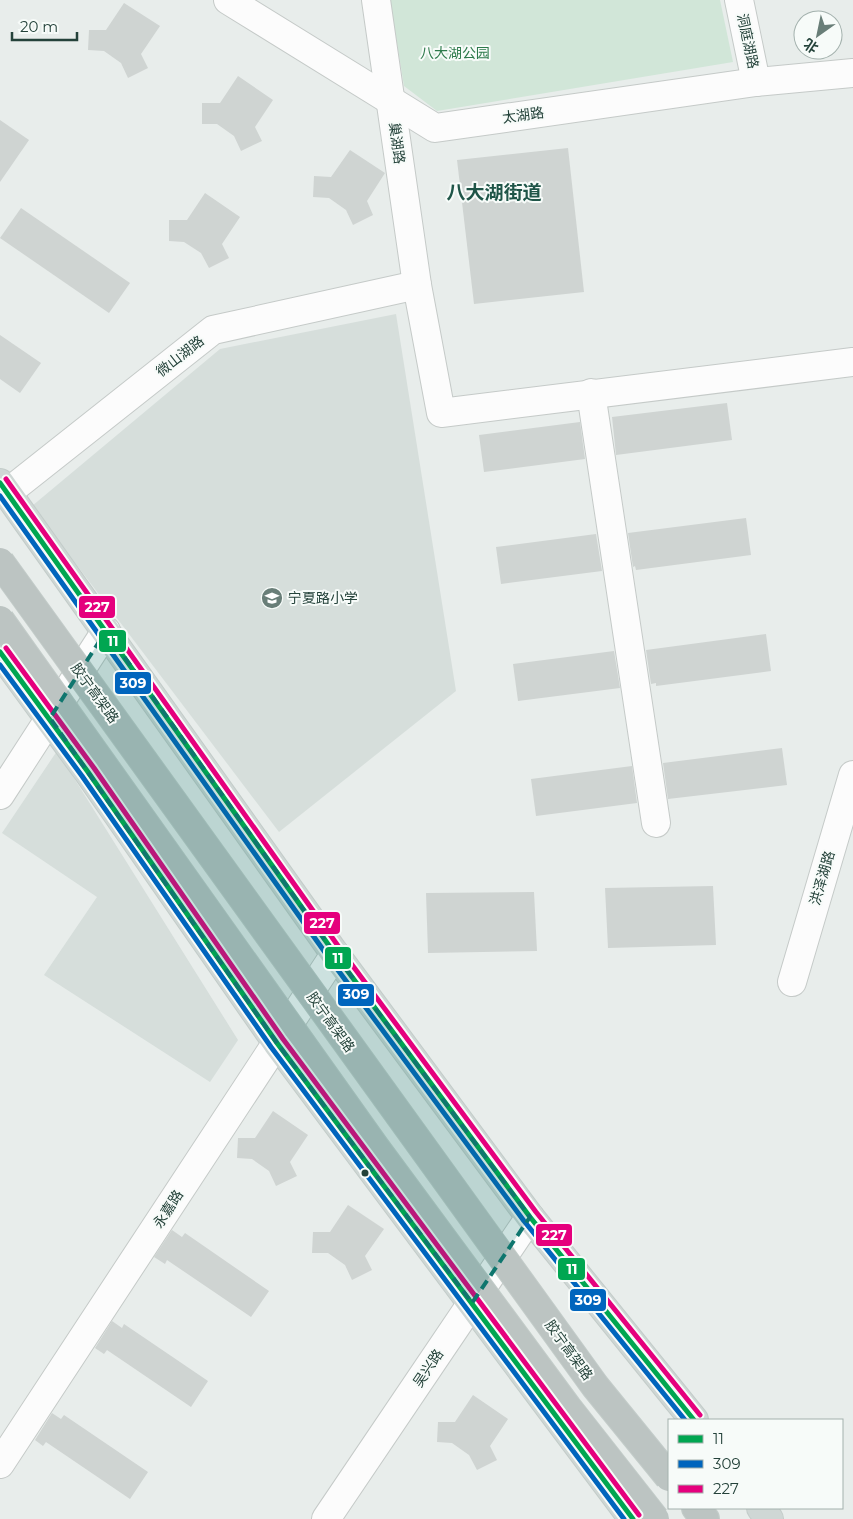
<svg xmlns="http://www.w3.org/2000/svg" width="853" height="1519" viewBox="0 0 853 1519" font-family="Montserrat,'Noto Sans SC',sans-serif">
<style>
.built{fill:#d6dedb}
.green{fill:#d1e6d8}
.building{fill:#cfd4d2}
.lines{fill:none;stroke-linecap:round;stroke-linejoin:round}
.minor-casing{stroke:#c5cac8;stroke-width:30}
.major-casing{stroke:#c3ccc9;stroke-width:30}
.highway-casing{stroke:#c3ccc9;stroke-width:30}
.minor{stroke:#fcfcfc;stroke-width:28}
.major{stroke:#cfd7d5;stroke-width:28}
.highway{stroke:#bcc4c2;stroke-width:28}
.highway-bridge-casing{stroke:#c3ccc9;stroke-width:30;stroke-linecap:butt}
.highway-bridge{stroke:#bcc4c2;stroke-width:28}
.bus-1-casing{stroke:#f7fbf9;stroke-width:9}
.bus-2-casing{stroke:#f7fbf9;stroke-width:9}
.bus-3-casing{stroke:#f7fbf9;stroke-width:9}
.bus-1{stroke:#00a651;stroke-width:5}
.bus-2{stroke:#0065bd;stroke-width:5}
.bus-3{stroke:#e5007d;stroke-width:5}
.marked{fill:#0f766e;fill-opacity:0.2;stroke:#0f766e;stroke-width:4;stroke-dasharray:10 6;stroke-linejoin:round}
.bus-dot{fill:#24423a;stroke:#f7fbf9;stroke-width:2}
.labels{text-anchor:middle;stroke-width:4;stroke-linejoin:round;paint-order:stroke}
.street-label{font-size:14px;fill:#24423a;stroke:#f7fbf9}
.park-label{font-size:14px;fill:#2d7a4b;stroke:#f7fbf9}
.poi-label{font-size:14px;fill:#24423a;stroke:#f7fbf9;text-anchor:start}
.district-label{font-size:19px;font-weight:bold;fill:#1f5548;stroke:#f7fbf9}
.line-badge{stroke:#f7fbf9;stroke-width:2}
.badge-label{font-size:14px;text-anchor:middle;font-weight:bold;fill:#fff}
</style>
<rect width="100%" height="100%" fill="#e8edeb"/>
<g class="built">
<polygon points="396,314 456,691 279,832 32,506 220,349"/>
<polygon points="57,751 238,1040 210,1082 44,975 97,897 2,833"/>
</g>
<polygon class="green" points="390,0 720,0 733,62 437,111 404,86"/>
<g class="building">
<polygon points="124,3 160,26 141,54 148,68 128,78 121,63 104,51 88,50 89,30 106,30"/>
<polygon points="238,76 273,100 255,127 262,141 241,151 234,136 217,124 202,124 202,103 220,103"/>
<polygon points="0,120 29,140 0,182"/>
<polygon points="568,148 584,292 474,304 457,160"/>
<polygon points="350,150 385,173 367,201 373,215 353,225 346,210 329,198 313,197 314,176 331,177"/>
<polygon points="205,193 240,217 222,244 229,258 209,268 201,253 184,242 169,241 169,220 187,220"/>
<polygon points="21,208 130,283 109,313 0,238"/>
<polygon points="0,335 41,363 20,393 0,379"/>
<polygon points="727,403 732,440 616,455 612,417"/>
<polygon points="580,422 585,459 484,472 479,435"/>
<polygon points="746,518 751,555 636,570 635,566 633,567 628,533"/>
<polygon points="596,534 602,571 501,584 496,547"/>
<polygon points="766,634 771,671 656,686 656,683 651,684 646,650"/>
<polygon points="614,651 620,688 518,701 513,664"/>
<polygon points="782,748 787,785 668,799 663,763"/>
<polygon points="632,766 637,803 536,816 531,779"/>
<polygon points="713,886 716,945 608,948 605,888"/>
<polygon points="534,892 537,951 428,953 426,893"/>
<polygon points="273,1111 308,1135 290,1162 297,1176 276,1186 269,1171 252,1159 237,1158 238,1138 255,1138"/>
<polygon points="348,1205 384,1229 365,1256 372,1270 352,1280 345,1265 328,1253 312,1253 313,1232 330,1232"/>
<polygon points="172,1230 182,1237 185,1233 269,1291 251,1317 167,1260 165,1264 154,1257"/>
<polygon points="112,1321 122,1328 124,1324 208,1381 191,1407 107,1350 104,1354 95,1348"/>
<polygon points="473,1395 508,1419 490,1446 497,1460 477,1470 469,1455 452,1443 437,1442 438,1422 455,1422"/>
<polygon points="52,1413 61,1419 64,1415 148,1472 130,1499 46,1442 43,1446 35,1440"/>
</g>
<g class="lines">
<g class="minor-casing">
<g id="minor">
<polyline points="228,0 435,128 756,82 853,73"/>
<polyline points="376,0 417,285 441,413 853,362"/>
<polyline points="739,0 756,82"/>
<polyline points="591,393 656,823"/>
<polyline points="7,493 213,330 417,285"/>
<polyline points="0,795 106,631"/>
<polyline points="792,982 853,775"/>
<polyline points="0,1464 335,954"/>
<polyline points="326,1519 530,1217"/>
</g>
</g>
<g class="major-casing">
<g id="major">
<polyline points="0,483 335,954 530,1217 694,1420"/>
<polyline points="0,652 88,772 277,1043 633,1519"/>
<polyline points="761,1508 769,1519"/>
</g>
</g>
<g class="highway-casing">
<polyline id="highway" points="696,1508 705,1519"/>
</g>
<use href="#minor" class="minor"/>
<use href="#major" class="major"/>
<use href="#highway" class="highway"/>
<g class="highway-bridge-casing">
<g id="highway-bridge">
<polyline points="0,562 595,1386 669,1477"/>
<polyline points="0,620 375,1147 567,1407 655,1519"/>
</g>
</g>
<use href="#highway-bridge" class="highway-bridge"/>
<g class="bus-1-casing">
<g id="bus-1">
<polyline points="0,483 335,954 530,1217 694,1420"/>
<polyline points="0,652 88,772 277,1043 633,1519"/>
</g>
</g>
<g class="bus-2-casing">
<g id="bus-2">
<polyline points="0,496 329,958 524,1221 685,1420"/>
<polyline points="0,665 82,776 271,1047 624,1519"/>
</g>
</g>
<g class="bus-3-casing">
<g id="bus-3">
<polyline points="6,479 341,950 536,1212 700,1415"/>
<polyline points="6,648 94,768 283,1039 639,1515"/>
</g>
</g>
<use href="#bus-1" class="bus-1"/>
<use href="#bus-2" class="bus-2"/>
<use href="#bus-3" class="bus-3"/>
</g>
<path class="marked" d="M106 631 335 954 530 1217 472 1303 277 1043 50 718Z"/>
<defs>
<g id="school-disc" transform="scale(1.125)"><circle r="9.5" fill="#697e78" stroke="#f7fbf9"/><path d="M0-5L7-2L0 1L-7-2ZM-4 1L0 2.5L4 1V4Q0 6-4 4Z" fill="#fff"/></g>
</defs>
<g fill-rule="evenodd">
<use href="#school-disc" x="272" y="598"/>
</g>
<circle class="bus-dot" cx="365" cy="1173" r="4.5"/>
<g class="labels">
<g class="street-label">
<text transform="translate(748 41) rotate(78)" y="5">洞庭湖路</text>
<text transform="translate(523 115) rotate(-8)" y="5">太湖路</text>
<text transform="translate(397 143) rotate(82)" y="5">巢湖路</text>
<text transform="translate(180 356) rotate(-38)" y="5">微山湖路</text>
<text transform="translate(95 693) rotate(54)" y="5">胶宁高架路</text>
<text transform="translate(822 878) rotate(-74)" y="5">洪泽湖路</text>
<text transform="translate(331 1022) rotate(54)" y="5">胶宁高架路</text>
<text transform="translate(168 1209) rotate(-57)" y="5">永嘉路</text>
<text transform="translate(569 1350) rotate(54)" y="5">胶宁高架路</text>
<text transform="translate(428 1368) rotate(-56)" y="5">吴兴路</text>
</g>
<g class="park-label">
<text x="455" y="58">八大湖公园</text>
</g>
<g class="poi-label">
<text x="288" y="603">宁夏路小学</text>
</g>
<g class="district-label">
<text x="494" y="199">八大湖街道</text>
</g>
</g>
<g class="line-badge">
<rect x="78" y="595" width="38" height="24" rx="5" fill="#e5007d"/>
<rect x="98" y="629" width="29" height="24" rx="5" fill="#00a651"/>
<rect x="114" y="671" width="38" height="24" rx="5" fill="#0065bd"/>
<rect x="303" y="911" width="38" height="24" rx="5" fill="#e5007d"/>
<rect x="324" y="946" width="28" height="24" rx="5" fill="#00a651"/>
<rect x="337" y="983" width="38" height="24" rx="5" fill="#0065bd"/>
<rect x="535" y="1223" width="38" height="24" rx="5" fill="#e5007d"/>
<rect x="557" y="1257" width="29" height="24" rx="5" fill="#00a651"/>
<rect x="569" y="1288" width="38" height="24" rx="5" fill="#0065bd"/>
</g>
<g class="badge-label">
<text x="97" y="612">227</text>
<text x="113" y="646">11</text>
<text x="133" y="688">309</text>
<text x="322" y="928">227</text>
<text x="338" y="963">11</text>
<text x="356" y="999">309</text>
<text x="554" y="1240">227</text>
<text x="572" y="1274">11</text>
<text x="588" y="1305">309</text>
</g>
<rect x="668" y="1419" width="175" height="90" fill="#f7fbf9" stroke="#a3b1ad"/>
<rect x="678" y="1435" width="25" height="8" fill="#00a651" stroke="#a3b1ad"/>
<text x="713" y="1444" font-size="15" fill="#24423a">11</text>
<rect x="678" y="1460" width="25" height="8" fill="#0065bd" stroke="#a3b1ad"/>
<text x="713" y="1469" font-size="15" fill="#24423a">309</text>
<rect x="678" y="1485" width="25" height="8" fill="#e5007d" stroke="#a3b1ad"/>
<text x="713" y="1494" font-size="15" fill="#24423a">227</text>
<g transform="translate(818 35) rotate(213)"><circle r="24" fill="#f7fbf9" stroke="#a3b1ad"/>
<path d="M0-4L9 19L0 12L-9 19Z" fill="#697e78"/>
<text y="-8" font-size="14" font-weight="bold" text-anchor="middle" fill="#24423a">北</text>
</g>
<path d="M12 32v8h65v-8" fill="none" stroke="#24423a" stroke-width="2.5"/>
<text x="20" y="32" font-size="15" fill="#24423a" stroke="#f7fbf9" stroke-width="4" paint-order="stroke">20 m</text>
</svg>
